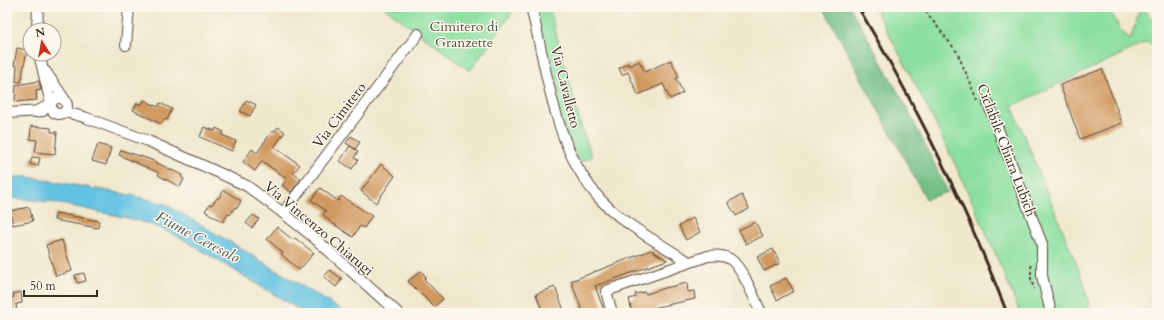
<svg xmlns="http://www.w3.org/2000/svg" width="1164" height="320" viewBox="0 0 1164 320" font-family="Cardo,serif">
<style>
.green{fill:#8bdfa0;stroke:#63845f}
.forest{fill:#70be86;stroke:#567452}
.water{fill:#64c2e2;stroke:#507680}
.building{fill:#d0995e}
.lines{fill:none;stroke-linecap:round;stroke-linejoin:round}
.minor-casing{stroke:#564638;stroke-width:12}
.path{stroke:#564638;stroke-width:2;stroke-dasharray:3 3;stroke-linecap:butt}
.minor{stroke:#fff;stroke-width:10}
.rail{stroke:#3b2a1e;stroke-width:3}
.labels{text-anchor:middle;stroke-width:3;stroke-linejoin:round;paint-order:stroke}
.park-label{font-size:14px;fill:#4f573e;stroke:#fbf7ec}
.street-label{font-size:14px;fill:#3b2a1e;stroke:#fbf7ec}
.water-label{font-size:15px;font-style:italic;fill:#475859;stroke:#fbf7ec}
</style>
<rect width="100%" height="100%" fill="#fbf7ec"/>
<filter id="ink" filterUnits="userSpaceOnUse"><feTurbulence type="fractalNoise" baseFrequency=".025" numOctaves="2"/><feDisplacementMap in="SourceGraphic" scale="8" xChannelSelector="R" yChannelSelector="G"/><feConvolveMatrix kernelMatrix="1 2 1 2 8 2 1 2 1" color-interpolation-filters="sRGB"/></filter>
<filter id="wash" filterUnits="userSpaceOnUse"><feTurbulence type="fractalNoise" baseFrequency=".012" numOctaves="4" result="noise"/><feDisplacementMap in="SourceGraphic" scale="16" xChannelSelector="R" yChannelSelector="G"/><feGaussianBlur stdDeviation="0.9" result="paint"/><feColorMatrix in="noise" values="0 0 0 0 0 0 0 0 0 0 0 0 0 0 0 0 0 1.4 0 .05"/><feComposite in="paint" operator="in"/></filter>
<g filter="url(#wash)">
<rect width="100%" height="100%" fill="#f0e8ce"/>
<g class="green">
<polygon points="384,7 516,7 470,71"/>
<polygon points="528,7 549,7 581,126 592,157 578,162 565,133"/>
<path d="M874 7H1108L1120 29 1130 40 1141 7 1157 24V50L1147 42 1012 106 1083 280 1091 313H1020C978 208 929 106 874 7Z"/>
</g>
<polygon class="forest" points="823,7 850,7 907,108 948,192 926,199"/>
<path class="water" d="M7 177H28L131 195 165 204 232 243 346 313H305L181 238C154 223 128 218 99 212 68 205 39 199 7 198Z"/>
<g id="blocks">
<g class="building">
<polygon points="17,48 27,50 21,82 16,82 17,66 14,65"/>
<polygon points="671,60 679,77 676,78 683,93 670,99 663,84 638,95 628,72 622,75 619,68 628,63 630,66 639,61 645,72"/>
<polygon points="1102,69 1122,123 1080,139 1060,85"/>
<polygon points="39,81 41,90 36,91 37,100 15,102 16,85"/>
<polygon points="144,100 158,107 160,103 172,109 167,120 164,119 161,124 133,110 137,103 141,105"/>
<polygon points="247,100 256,105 250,116 240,111"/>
<polygon points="31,126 51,128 51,132 57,132 55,154 35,152 37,140 30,139"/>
<polygon points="204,127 215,131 216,128 224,132 222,135 236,141 232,151 200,137"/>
<polygon points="278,127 285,132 274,147 300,165 293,173 301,179 291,192 282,185 287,179 262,161 255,171 243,162 252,149 257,153 272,131 274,132"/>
<polygon points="351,136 360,142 355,149 346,143"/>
<polygon points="98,144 111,148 106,165 92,161"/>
<polygon points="350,146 358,151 354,158 358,160 352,169 340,161"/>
<polygon points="121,150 149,159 182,175 181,177 184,179 180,187 158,175 159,173 119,155"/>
<polygon points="32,157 40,158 38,166 30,164"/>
<polygon points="381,164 395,176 376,203 361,191"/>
<polygon points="320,188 338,201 341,196 372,216 364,228 360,226 353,237 332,223 323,215 326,211 311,200"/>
<polygon points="224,190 241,201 237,208 235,207 230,215 228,214 223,222 205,211 210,204 212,205 217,198 219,198"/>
<polygon points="742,195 749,209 736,216 728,202"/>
<polygon points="29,207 33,221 13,225 10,211"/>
<polygon points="56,213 99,221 98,228 54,220"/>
<polygon points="253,215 259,219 252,228 246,223"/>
<polygon points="693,218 700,232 686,240 679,226"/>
<polygon points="755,222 763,236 746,244 739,230"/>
<polygon points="277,227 293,240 295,238 314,253 299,270 281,254 283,253 267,239"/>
<polygon points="62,240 72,271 56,276 46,245"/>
<polygon points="773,249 780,263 764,271 757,257"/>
<polygon points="651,250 667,260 595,286 605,313 583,313 571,281"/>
<polygon points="330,270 342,279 336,287 324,277"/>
<polygon points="421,271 426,277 424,279 443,299 434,307 408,281"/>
<polygon points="84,273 86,281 77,283 75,275"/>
<polygon points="786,278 794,291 777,300 770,286"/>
<polygon points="687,283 688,292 694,291 695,299 657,307 658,312 654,313 632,313 629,299 636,297 635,294 645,292 646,294 665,288"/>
<polygon points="555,287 565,313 543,313 536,294"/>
<polygon points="21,292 22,303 16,304 17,312 9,313 7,308 7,298 14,297 13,294"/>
</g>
</g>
</g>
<g filter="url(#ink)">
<use href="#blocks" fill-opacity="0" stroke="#564638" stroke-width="1"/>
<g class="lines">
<g class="minor-casing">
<g id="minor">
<path d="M531 7C548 72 553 147 600 199 624 225 659 243 689 262"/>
<polyline points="37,30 38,7"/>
<polyline points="126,45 129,7"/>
<polyline points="46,72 65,100"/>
<circle cx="59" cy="106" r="8"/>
<polyline points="988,103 1042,244 1042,276 1051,313"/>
<polyline points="36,112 51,104 39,54"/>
<polyline points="65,112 84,117 148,141 215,171 247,186 283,213 311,235 398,313"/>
<polyline points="7,113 43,111"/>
<polyline points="283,213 418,34"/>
<path d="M612 313 606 291 708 256C716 255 723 255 730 259 742 267 755 299 761 313"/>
</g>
</g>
<g class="path">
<polyline points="922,7 957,52 978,101"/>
<polyline points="1031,265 1031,279 1034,289"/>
</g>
<use href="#minor" class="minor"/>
<path class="rail" d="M858 7C916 104 966 207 1007 313"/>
</g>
</g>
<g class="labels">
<g class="park-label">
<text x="464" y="31">Cimitero di<tspan x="464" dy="16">Granzette</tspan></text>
</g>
<g class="street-label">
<text transform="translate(566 87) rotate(76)" y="5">Via Cavalletto</text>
<text transform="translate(339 115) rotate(-53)" y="5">Via Cimitero</text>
<text transform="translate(1007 150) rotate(69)" y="5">Ciclabile Chiara Lubich</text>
<text transform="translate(319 228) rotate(40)" y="5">Via Vincenzo Chiarugi</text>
</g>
<g class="water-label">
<text transform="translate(198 237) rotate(28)" y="5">Fiume Ceresolo</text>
</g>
</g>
<rect width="1164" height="320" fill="none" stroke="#fbf7ec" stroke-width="24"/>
<g transform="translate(42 42) rotate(349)"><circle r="19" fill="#fbf7ec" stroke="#aea59a"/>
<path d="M0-3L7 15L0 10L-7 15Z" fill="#c8321e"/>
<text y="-6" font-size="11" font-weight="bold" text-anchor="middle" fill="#3b2a1e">N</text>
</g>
<path d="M24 290v6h73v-6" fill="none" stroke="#3b2a1e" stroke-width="2"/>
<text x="30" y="290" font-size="12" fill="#3b2a1e" stroke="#fbf7ec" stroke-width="3" paint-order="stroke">50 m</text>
</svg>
